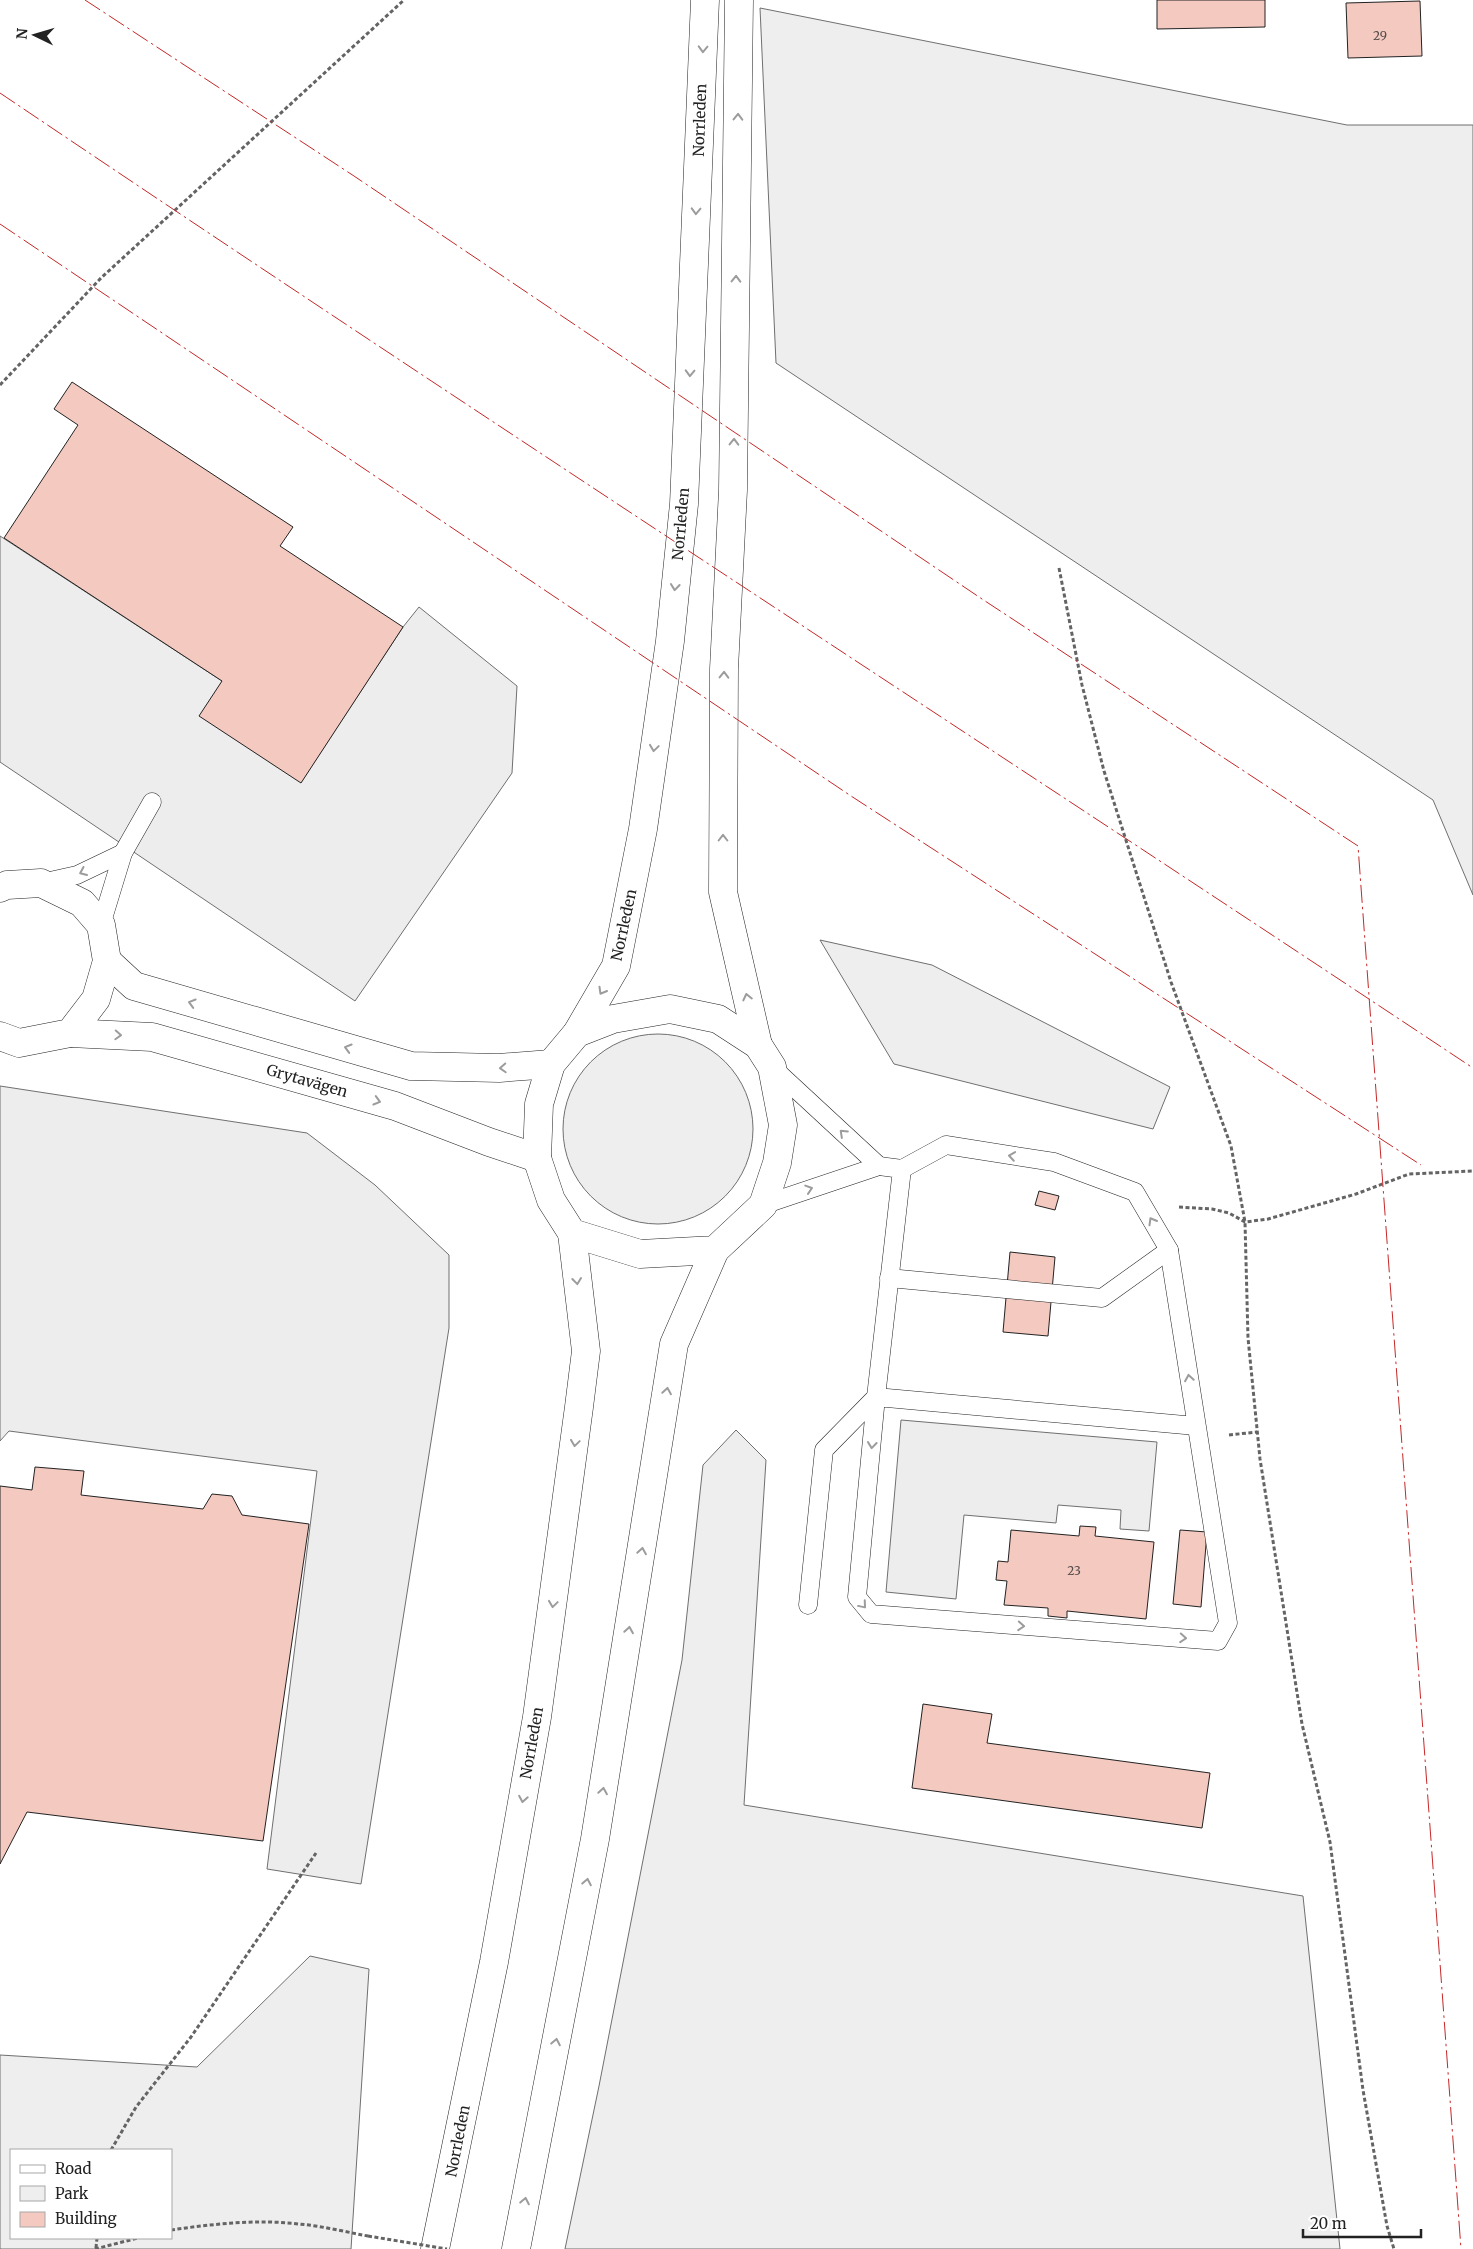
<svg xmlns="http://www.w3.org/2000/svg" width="1473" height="2249" viewBox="0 0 1473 2249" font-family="Merriweather,serif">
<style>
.green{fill:#eee;stroke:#6f6f6f;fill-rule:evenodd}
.parking{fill:#ededed;stroke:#6f6f6f}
.building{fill:#f3c9c0;stroke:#222}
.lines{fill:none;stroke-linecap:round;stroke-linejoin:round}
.lane-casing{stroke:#222;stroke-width:19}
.secondary-casing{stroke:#222;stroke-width:29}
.path{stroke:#646464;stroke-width:3;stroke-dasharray:4 2.5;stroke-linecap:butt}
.lane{stroke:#fff;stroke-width:18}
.secondary{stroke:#fff;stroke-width:28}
.path-bridge{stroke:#646464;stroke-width:3;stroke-dasharray:4 2.5;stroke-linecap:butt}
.power{stroke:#c62828;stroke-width:1;stroke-dasharray:18 4 2.5 4;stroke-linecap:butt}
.oneway{stroke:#9c9c9c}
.labels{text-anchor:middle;stroke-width:4;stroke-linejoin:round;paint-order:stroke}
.number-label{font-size:12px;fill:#564c4a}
.street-label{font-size:15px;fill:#222;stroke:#fff}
</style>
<rect width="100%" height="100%" fill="#fff"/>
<g class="green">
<polygon points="760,8 1347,125 1473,125 1473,895 1433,800 776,363"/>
<polygon points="820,940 932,965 1170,1087 1153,1129 894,1064"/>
<circle cx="658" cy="1129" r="95"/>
<polygon points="736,1430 766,1460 744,1805 1303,1896 1340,2249 565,2249 599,2086 682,1660 703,1465"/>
<path d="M310 1956 369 1969 351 2249H0V2055L197 2067ZM11 2150H171V2238H11Z"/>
</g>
<g class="parking">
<polygon points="0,536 222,681 301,782 403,627 419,607 517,686 512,773 355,1001 0,762"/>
<polygon points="0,1086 307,1133 375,1185 449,1255 449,1328 361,1884 267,1869 317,1471 9,1431 0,1441"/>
<polygon points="901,1420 1157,1442 1149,1531 1120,1529 1121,1510 1058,1505 1056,1523 964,1515 956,1599 886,1592"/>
</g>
<g class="building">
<polygon points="1157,0 1265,0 1265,27 1157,29"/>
<polygon points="1420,1 1422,56 1348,58 1346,3"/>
<polygon points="72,382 293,527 280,546 403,627 301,783 199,716 222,681 4,538 78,425 54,409"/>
<polygon points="1039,1191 1059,1196 1055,1210 1035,1205"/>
<polygon points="1010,1252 1055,1257 1048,1336 1003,1332"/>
<polygon points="35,1467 84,1471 81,1495 203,1509 212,1494 232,1496 242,1515 309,1524 263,1841 27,1812 0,1864 0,1486 32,1490"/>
<polygon points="1080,1526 1096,1527 1095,1536 1154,1542 1146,1619 1067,1611 1067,1618 1048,1616 1048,1608 1004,1605 1007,1581 996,1580 998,1561 1008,1562 1011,1530 1079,1536"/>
<polygon points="1180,1530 1207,1532 1201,1607 1173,1604"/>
<polygon points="923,1704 992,1714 987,1743 1210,1773 1202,1828 912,1788"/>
</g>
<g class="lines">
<g class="lane-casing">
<g id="lane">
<polyline points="41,883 77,875 123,853"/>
<polyline points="101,925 123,853 152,802"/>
<polyline points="772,1067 879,1166"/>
<polyline points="902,1169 946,1145 1054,1162 1135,1192 1169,1250 1228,1623 1218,1641 871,1614 857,1597 876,1397 1196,1426"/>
<polyline points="763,1205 879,1166 902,1169 876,1397 824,1450 808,1605"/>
<polyline points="889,1278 1102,1298 1169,1250"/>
</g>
</g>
<g class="secondary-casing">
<g id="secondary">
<polyline points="739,0 733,490 724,669 723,892 758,1045"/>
<polyline points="0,888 7,885 41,883 82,903 101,925 107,961 96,999 70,1033 19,1043 0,1036"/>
<polyline points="107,961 134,986 411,1066 499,1068 551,1064"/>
<polygon points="670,1009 718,1019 758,1045 772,1067 783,1125 777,1163 763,1205 715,1250 640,1254 572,1233 551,1200 537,1158 539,1104 551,1064 577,1033 613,1019"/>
<polyline points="70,1033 152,1037 395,1106 489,1142 537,1158"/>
<polyline points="577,1033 616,966 643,829 670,641 684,504 705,0"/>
<polyline points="435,2249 494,1962 537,1717 579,1407 586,1351 572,1233"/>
<polyline points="516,2249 595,1839 674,1344 715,1250"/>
</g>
</g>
<g class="path">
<polyline points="0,385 101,278 404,0"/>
<polyline points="1059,568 1082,685 1104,771 1171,982 1231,1146 1245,1222 1248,1338 1260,1459 1302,1724 1330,1842 1363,2090 1387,2226 1394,2249"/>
<polyline points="1179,1207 1212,1209 1229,1213 1245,1222 1268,1219 1356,1194 1409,1174 1473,1171"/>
<polyline points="1229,1435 1257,1432"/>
<polyline points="111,2150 136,2107 191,2037 316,1853"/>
<path d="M171 2230C213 2224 257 2219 299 2224 322 2226 346 2232 368 2236"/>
<polyline points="96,2248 97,2238"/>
<polyline points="95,2249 138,2238"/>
</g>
<use href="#lane" class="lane"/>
<use href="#secondary" class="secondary"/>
<polyline class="path-bridge" points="368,2236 447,2249"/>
<g class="power">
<polyline points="85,0 354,176 982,599 1358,846 1461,2249"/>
<path d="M0 93C488 422 982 742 1473 1068"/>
<polyline points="0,224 851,796 1421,1165"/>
</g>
</g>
<defs><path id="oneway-chevron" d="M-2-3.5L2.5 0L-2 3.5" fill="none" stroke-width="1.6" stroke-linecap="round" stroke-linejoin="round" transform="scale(1.25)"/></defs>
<g class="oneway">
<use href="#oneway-chevron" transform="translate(703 49) rotate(92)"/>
<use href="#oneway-chevron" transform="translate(738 117) rotate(-89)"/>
<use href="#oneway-chevron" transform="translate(696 211) rotate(92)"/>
<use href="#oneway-chevron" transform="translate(736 279) rotate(-89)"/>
<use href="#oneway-chevron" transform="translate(690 373) rotate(92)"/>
<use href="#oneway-chevron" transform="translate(734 442) rotate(-89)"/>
<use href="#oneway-chevron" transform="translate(675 587) rotate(96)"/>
<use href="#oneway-chevron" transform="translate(724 675) rotate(-89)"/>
<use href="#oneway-chevron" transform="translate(654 748) rotate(98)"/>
<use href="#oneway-chevron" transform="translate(723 838) rotate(-90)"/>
<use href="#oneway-chevron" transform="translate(83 872) rotate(156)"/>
<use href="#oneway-chevron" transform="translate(602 991) rotate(120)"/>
<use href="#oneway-chevron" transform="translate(747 997) rotate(-103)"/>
<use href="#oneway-chevron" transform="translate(192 1003) rotate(-164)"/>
<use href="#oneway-chevron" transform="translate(118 1035) rotate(3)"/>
<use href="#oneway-chevron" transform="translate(348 1048) rotate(-164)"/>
<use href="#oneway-chevron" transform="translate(503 1068) rotate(177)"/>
<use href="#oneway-chevron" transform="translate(377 1101) rotate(16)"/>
<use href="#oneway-chevron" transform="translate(843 1133) rotate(-137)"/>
<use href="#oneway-chevron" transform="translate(1012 1156) rotate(-171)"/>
<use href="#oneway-chevron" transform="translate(809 1189) rotate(-18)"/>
<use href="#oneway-chevron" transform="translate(1152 1221) rotate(-120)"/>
<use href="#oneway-chevron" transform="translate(577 1281) rotate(83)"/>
<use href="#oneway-chevron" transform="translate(1189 1378) rotate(-99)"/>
<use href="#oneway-chevron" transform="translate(667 1391) rotate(-81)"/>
<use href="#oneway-chevron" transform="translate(575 1443) rotate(98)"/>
<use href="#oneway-chevron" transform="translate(872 1445) rotate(96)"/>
<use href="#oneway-chevron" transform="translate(642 1551) rotate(-81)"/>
<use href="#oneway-chevron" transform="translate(553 1604) rotate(98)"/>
<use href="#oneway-chevron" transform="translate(863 1605) rotate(50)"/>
<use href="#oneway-chevron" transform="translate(1021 1626) rotate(4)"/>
<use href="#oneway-chevron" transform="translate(629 1630) rotate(-81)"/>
<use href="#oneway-chevron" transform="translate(1183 1638) rotate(4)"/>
<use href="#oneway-chevron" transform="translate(603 1791) rotate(-81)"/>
<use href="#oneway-chevron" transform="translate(523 1799) rotate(100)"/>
<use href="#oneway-chevron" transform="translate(587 1882) rotate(-79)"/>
<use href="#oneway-chevron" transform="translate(556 2042) rotate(-79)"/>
<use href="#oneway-chevron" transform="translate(525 2201) rotate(-79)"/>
</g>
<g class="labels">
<g class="number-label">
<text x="1380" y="40">29</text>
<text x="1074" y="1575">23</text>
</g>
<g class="street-label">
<text transform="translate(700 120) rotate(-88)" y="5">Norrleden</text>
<text transform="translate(681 524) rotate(-85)" y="5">Norrleden</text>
<text transform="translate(624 925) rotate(-78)" y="5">Norrleden</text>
<text transform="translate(307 1081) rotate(16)" y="5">Grytavägen</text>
<text transform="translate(532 1743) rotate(-80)" y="5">Norrleden</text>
<text transform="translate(458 2141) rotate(-79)" y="5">Norrleden</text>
</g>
</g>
<rect x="10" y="2149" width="162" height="90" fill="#ffffff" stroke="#a7a7a7"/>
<rect x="20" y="2165" width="25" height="8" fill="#ffffff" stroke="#a7a7a7"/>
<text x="55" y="2174" font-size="15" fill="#222222">Road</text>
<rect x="20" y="2186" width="25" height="15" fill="#eeeeee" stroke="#a7a7a7"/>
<text x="55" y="2199" font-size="15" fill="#222222">Park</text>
<rect x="20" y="2212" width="25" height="15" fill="#f3c9c0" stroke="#a7a7a7"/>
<text x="55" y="2224" font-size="15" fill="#222222">Building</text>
<g transform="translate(35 35) rotate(275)" stroke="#ffffff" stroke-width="4" paint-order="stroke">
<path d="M0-4L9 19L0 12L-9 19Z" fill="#222222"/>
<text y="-8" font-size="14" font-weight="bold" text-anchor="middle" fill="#222222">N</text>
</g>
<path d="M1303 2229v8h118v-8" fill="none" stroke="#222222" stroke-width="2.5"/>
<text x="1310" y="2229" font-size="15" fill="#222222" stroke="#ffffff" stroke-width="4" paint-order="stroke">20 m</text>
</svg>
